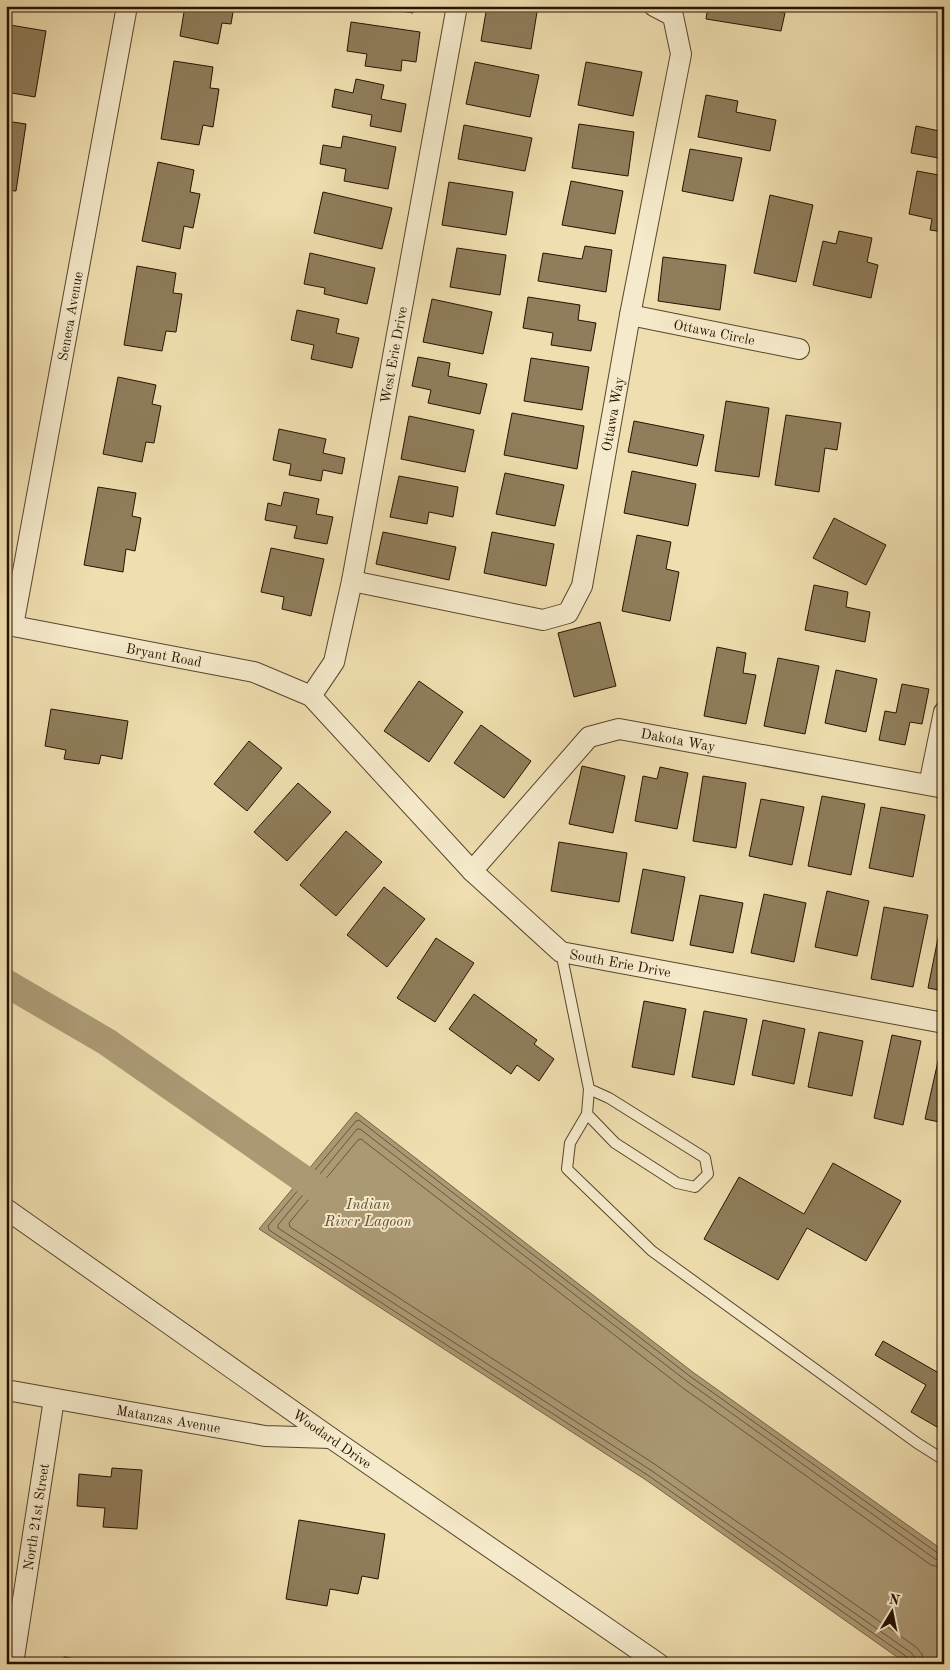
<svg xmlns="http://www.w3.org/2000/svg" width="950" height="1670" viewBox="0 0 950 1670" font-family="'Old Standard TT',serif">
<style>
.water{fill:#ab9974;stroke:#766346}
.lines{fill:none;stroke-linecap:round;stroke-linejoin:round}
.shore{stroke:#68563a;stroke-width:1}
.canal{stroke:#ab9974;stroke-width:28}
.building{fill:#8f7d5b;stroke:#261301}
.service-casing{stroke:#58462c;stroke-width:12}
.minor-casing{stroke:#58462c;stroke-width:22}
.service{stroke:#f5eacb;stroke-width:10}
.minor{stroke:#f5eacb;stroke-width:20}
.labels{text-anchor:middle;stroke-width:4;stroke-linejoin:round;paint-order:stroke}
.street-label{font-size:14px;fill:#261301;stroke:#f5eacb}
.water-label{font-size:15px;font-style:italic;fill:#624f35;stroke:#f5eacb}
</style>
<rect width="100%" height="100%" fill="#efdeaf"/>
<filter id="stains"><feTurbulence type="fractalNoise" baseFrequency=".004" numOctaves="4"/><feColorMatrix values="0 0 0 0 .2 0 0 0 0 .09 0 0 0 0 .02 0 0 0 .5 -.17"/></filter>
<radialGradient id="worn" r=".72"><stop offset=".6" stop-color="#630" stop-opacity="0"/><stop offset="1" stop-color="#630" stop-opacity=".3"/></radialGradient>
<polygon class="water" points="356,1112 694,1373 944,1551 944,1664 907,1664 646,1480 259,1229"/>
<g class="lines">
<g class="shore">
<polyline points="909,1664 907,1657 649,1476 269,1230 268,1226 356,1121 359,1120 691,1377 939,1554 944,1555"/>
<polyline points="916,1664 915,1657 910,1652 652,1471 278,1228 278,1225 357,1129 360,1129 688,1382 935,1559 944,1561"/>
<polyline points="923,1664 922,1654 916,1647 656,1465 290,1227 289,1223 358,1140 361,1139 683,1388 931,1565 944,1568"/>
</g>
<polyline class="canal" points="6,983 107,1042 332,1199"/>
</g>
<g class="building">
<polygon points="185,6 234,6 231,24 222,23 218,44 180,36"/>
<polygon points="369,6 414,6 413,13"/>
<polygon points="487,6 538,6 531,49 481,41"/>
<polygon points="708,6 748,6 785,13 781,31 706,19"/>
<polygon points="351,22 420,32 416,62 402,60 401,71 365,66 367,54 347,51"/>
<polygon points="10,25 46,31 35,97 6,92 6,48"/>
<polygon points="174,61 213,67 210,88 219,89 213,127 203,125 199,145 161,139"/>
<polygon points="475,62 539,75 530,117 466,104"/>
<polygon points="586,62 642,72 633,116 578,105"/>
<polygon points="356,79 384,85 381,99 406,104 401,132 370,126 372,115 332,107 335,89 353,93"/>
<polygon points="706,95 738,101 736,112 776,120 770,151 698,137"/>
<polygon points="6,121 26,124 16,191 6,190"/>
<polygon points="579,124 634,132 628,176 572,168"/>
<polygon points="464,125 532,138 525,171 458,159"/>
<polygon points="916,126 944,132 944,159 911,153"/>
<polygon points="343,136 396,147 388,189 344,181 346,169 320,164 323,145 341,148"/>
<polygon points="690,149 742,158 733,201 682,191"/>
<polygon points="158,162 194,170 190,192 200,194 193,228 184,226 180,249 142,241"/>
<polygon points="917,171 944,176 944,232 930,230 932,219 909,214"/>
<polygon points="571,181 623,191 615,234 562,225"/>
<polygon points="449,182 513,192 506,235 442,225"/>
<polygon points="323,192 392,208 382,249 314,233"/>
<polygon points="770,195 813,205 796,282 754,273"/>
<polygon points="839,231 872,238 867,262 878,265 871,298 813,285 823,241 836,244"/>
<polygon points="585,246 612,250 606,292 538,281 543,253 582,259"/>
<polygon points="457,248 506,255 500,295 450,287"/>
<polygon points="310,253 375,268 367,304 324,294 325,288 304,284"/>
<polygon points="663,257 726,265 720,310 658,301"/>
<polygon points="137,266 176,273 173,293 182,294 176,332 166,331 162,351 124,345"/>
<polygon points="528,297 580,305 578,320 596,323 591,351 551,345 553,333 523,328"/>
<polygon points="432,299 492,312 483,354 423,342"/>
<polygon points="297,310 339,319 336,333 359,338 352,368 311,359 314,345 291,340"/>
<polygon points="418,357 450,363 448,376 487,384 480,414 428,403 431,390 412,386"/>
<polygon points="531,358 589,367 582,410 524,401"/>
<polygon points="118,377 156,385 152,404 161,406 154,443 146,442 142,462 103,454"/>
<polygon points="726,401 769,408 759,477 715,471"/>
<polygon points="512,413 584,426 577,469 504,455"/>
<polygon points="786,415 841,423 837,450 825,448 819,492 775,485"/>
<polygon points="409,416 474,430 465,472 401,459"/>
<polygon points="634,421 704,435 697,466 628,452"/>
<polygon points="279,429 326,439 323,453 345,458 342,474 323,470 321,481 289,475 291,464 273,460"/>
<polygon points="632,471 696,484 688,526 624,513"/>
<polygon points="505,473 564,485 555,526 496,514"/>
<polygon points="399,476 458,487 453,517 429,512 427,524 390,517"/>
<polygon points="98,487 136,493 132,516 141,518 135,551 126,549 123,572 84,565"/>
<polygon points="284,492 319,499 316,514 333,517 327,544 294,538 297,526 265,520 268,503 281,506"/>
<polygon points="834,518 886,545 866,585 813,558"/>
<polygon points="383,532 456,547 449,580 376,564"/>
<polygon points="492,532 554,544 546,586 484,573"/>
<polygon points="637,535 671,542 666,569 679,572 670,621 622,611"/>
<polygon points="271,548 324,559 311,616 282,609 284,597 261,592"/>
<polygon points="814,585 848,592 846,607 870,612 865,642 805,630"/>
<polygon points="600,622 616,686 574,697 558,633"/>
<polygon points="717,647 746,653 743,673 756,675 746,724 704,716"/>
<polygon points="778,658 819,666 805,734 764,726"/>
<polygon points="836,670 877,679 866,732 825,723"/>
<polygon points="419,681 463,712 429,762 384,731"/>
<polygon points="902,684 929,689 922,724 910,722 905,745 879,740 885,711 896,713"/>
<polygon points="51,709 128,721 122,759 101,755 99,764 64,759 66,750 45,746"/>
<polygon points="481,725 531,761 504,798 454,763"/>
<polygon points="249,741 282,768 247,811 214,784"/>
<polygon points="582,766 625,776 613,833 569,824"/>
<polygon points="660,767 688,773 677,829 635,821 643,776 657,779"/>
<polygon points="703,776 746,783 736,848 693,841"/>
<polygon points="298,783 331,812 287,861 254,832"/>
<polygon points="822,796 865,804 851,875 808,866"/>
<polygon points="761,799 804,807 792,865 749,856"/>
<polygon points="881,807 925,815 913,877 869,868"/>
<polygon points="346,831 382,862 336,916 300,885"/>
<polygon points="559,842 627,853 619,902 551,891"/>
<polygon points="643,869 685,877 673,941 631,933"/>
<polygon points="384,887 425,919 387,967 347,935"/>
<polygon points="827,891 869,901 857,956 815,947"/>
<polygon points="764,894 806,903 794,962 751,953"/>
<polygon points="700,895 743,903 733,953 690,945"/>
<polygon points="884,907 928,915 913,987 871,979"/>
<polygon points="941,923 944,923 944,991 928,988"/>
<polygon points="436,938 474,963 435,1022 397,998"/>
<polygon points="474,994 537,1040 534,1044 554,1059 539,1081 517,1065 511,1074 449,1029"/>
<polygon points="644,1001 686,1009 674,1075 632,1067"/>
<polygon points="704,1011 747,1019 734,1085 692,1077"/>
<polygon points="763,1020 805,1029 794,1084 752,1075"/>
<polygon points="819,1032 863,1041 852,1096 808,1087"/>
<polygon points="892,1035 921,1041 903,1125 874,1118"/>
<polygon points="941,1048 944,1049 944,1123 925,1119"/>
<polygon points="833,1163 901,1201 866,1261 807,1228 778,1280 704,1239 739,1177 804,1214"/>
<polygon points="883,1341 944,1376 944,1431 911,1412 926,1385 875,1355"/>
<polygon points="112,1468 142,1470 137,1529 103,1527 105,1508 77,1506 79,1474 111,1477"/>
<polygon points="299,1520 385,1534 378,1579 362,1576 358,1594 330,1589 327,1606 286,1599"/>
<polygon points="64,1657 106,1664 62,1664"/>
</g>
<g class="lines">
<g class="service-casing">
<g id="service">
<polyline points="561,952 589,1089 587,1114 615,1143 677,1183 695,1187 708,1174 705,1158 609,1098 589,1089"/>
<polyline points="587,1114 570,1143 567,1169 652,1251 917,1443 944,1460"/>
</g>
</g>
<g class="minor-casing">
<g id="minor">
<path id="s1" d="M127 6 13 626 254 672 311 696 472 871 561 952 944 1023"/>
<path id="s2" d="M630 315 799 349"/>
<path id="s3" d="M352 581 543 620 568 613 582 586 630 315 681 54 673 16 654 6"/>
<path id="s4" d="M311 696 334 662 352 581 457 6"/>
<polyline points="929,785 944,712"/>
<path id="s5" d="M472 871 589 737 619 729 944 788"/>
<path id="s6" d="M6 1209 331 1438 659 1664"/>
<path id="s7" d="M6 1390 265 1436 331 1438"/>
<path id="s8" d="M13 1664 54 1399"/>
</g>
</g>
<use href="#service" class="service"/>
<use href="#minor" class="minor"/>
</g>
<g class="labels">
<g class="street-label">
<text transform="translate(70 316) rotate(-80)" y="5">Seneca Avenue</text>
<text dy="5" stroke="none"><textPath href="#s2" startOffset="86">Ottawa Circle</textPath></text>
<text dy="5" stroke="none"><textPath href="#s4" startOffset="354">West Erie Drive</textPath></text>
<text dy="5" stroke="none"><textPath href="#s3" startOffset="426">Ottawa Way</textPath></text>
<text dy="5" stroke="none"><textPath href="#s1" startOffset="784">Bryant Road</textPath></text>
<text dy="5" stroke="none"><textPath href="#s5" startOffset="269">Dakota Way</textPath></text>
<text dy="5" stroke="none"><textPath href="#s1" startOffset="1356">South Erie Drive</textPath></text>
<text dy="5" stroke="none"><textPath href="#s7" startOffset="165">Matanzas Avenue</textPath></text>
<text dy="5" stroke="none"><textPath href="#s6" startOffset="399">Woodard Drive</textPath></text>
<text dy="5" stroke="none"><textPath href="#s8" startOffset="149">North 21st Street</textPath></text>
</g>
<g class="water-label">
<text x="368" y="1209">Indian<tspan x="368" dy="17">River Lagoon</tspan></text>
</g>
</g>
<rect width="950" height="1670" fill="none" stroke="#efdeaf" stroke-width="25"/>
<rect x="8" y="8" width="935" height="1655" fill="none" stroke="#261301" stroke-width="2.5"/>
<rect x="12" y="12" width="925" height="1645" fill="none" stroke="#261301"/>
<g transform="translate(892 1612) rotate(10)" stroke="#f5eacb" stroke-width="4" paint-order="stroke">
<path d="M0-4L9 19L0 12L-9 19Z" fill="#261301"/>
<text y="-8" font-size="14" font-weight="bold" text-anchor="middle" fill="#261301">N</text>
</g>
<rect width="100%" height="100%" filter="url(#stains)"/>
<rect width="100%" height="100%" fill="url(#worn)"/>
</svg>
